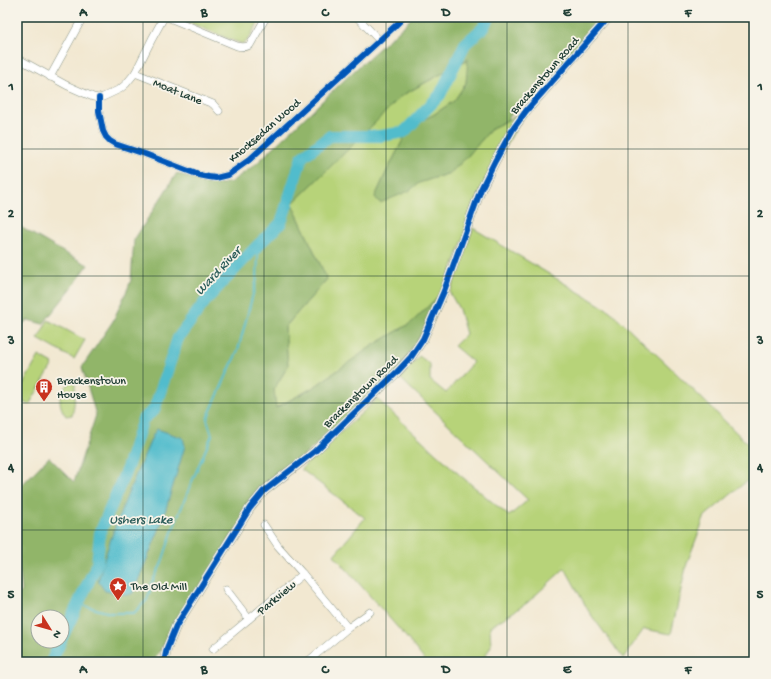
<svg xmlns="http://www.w3.org/2000/svg" width="771" height="679" viewBox="0 0 771 679" font-family="'Gochi Hand',sans-serif">
<style>
.green{fill:#b7d379;stroke:#6b8856}
.forest{fill:#91b569;stroke:#58794e;fill-rule:evenodd}
.water{fill:#51bccc;stroke:#387c80}
.lines{fill:none;stroke-linecap:round;stroke-linejoin:round}
.stream{stroke:#51bccc;stroke-width:2}
.river{stroke:#51bccc;stroke-width:12}
.minor-casing{stroke:#889282;stroke-width:8}
.tertiary-casing{stroke:#889282;stroke-width:10}
.minor{stroke:#fff;stroke-width:7}
.tertiary{stroke:#fff;stroke-width:9}
.cycleway-casing{stroke:#f7f3e8;stroke-width:8}
.cycleway{stroke:#0057b8;stroke-width:6}
.grid{fill:none;stroke:#1f3d34;stroke-width:1;stroke-opacity:0.55}
.labels{text-anchor:middle;stroke-width:3.5;stroke-linejoin:round;paint-order:stroke}
.street-label{font-size:12px;fill:#1f3d34;stroke:#f7f3e8}
.poi-label{font-size:12px;fill:#1f3d34;stroke:#f7f3e8;text-anchor:start}
.water-label{font-size:13px;font-style:italic;fill:#2c5d5a;stroke:#f7f3e8}
.neatline{fill:none;stroke:#1f3d34;stroke-width:1.5}
.grid-label{font-size:13px;text-anchor:middle;font-weight:bold;fill:#1f3d34}
</style>
<rect width="100%" height="100%" fill="#f7f3e8"/>
<filter id="ink" filterUnits="userSpaceOnUse"><feTurbulence type="fractalNoise" baseFrequency=".025" numOctaves="2"/><feDisplacementMap in="SourceGraphic" scale="8" xChannelSelector="R" yChannelSelector="G"/><feConvolveMatrix kernelMatrix="1 2 1 2 8 2 1 2 1" color-interpolation-filters="sRGB"/></filter>
<filter id="wash" filterUnits="userSpaceOnUse"><feTurbulence type="fractalNoise" baseFrequency=".012" numOctaves="4" result="noise"/><feDisplacementMap in="SourceGraphic" scale="16" xChannelSelector="R" yChannelSelector="G"/><feGaussianBlur stdDeviation="0.9" result="paint"/><feColorMatrix in="noise" values="0 0 0 0 0 0 0 0 0 0 0 0 0 0 0 0 0 1.4 0 .05"/><feComposite in="paint" operator="in"/></filter>
<g filter="url(#wash)">
<rect width="100%" height="100%" fill="#f2e8d1"/>
<g class="green">
<polygon points="176,17 262,17 247,41 243,44 234,41"/>
<polygon points="469,59 466,83 454,101 433,115 410,126 386,173 375,197 408,191 418,183 450,173 466,158 492,128 526,111 483,185 444,291 411,323 372,346 314,387 275,408 274,389 288,366 285,327 327,279 292,204 401,96"/>
<polygon points="473,228 610,311 673,370 754,450 754,475 705,516 687,563 671,634 644,629 623,658 589,612 565,568 527,603 490,627 491,646 482,662 426,662 406,637 334,555 365,518 301,469 377,399 461,476 509,516 528,500 400,378 419,356 430,364 430,380 446,393 473,362 454,346 466,334 459,309 450,293"/>
<polygon points="48,320 85,340 74,359 38,339"/>
<polygon points="39,356 53,364 29,405 17,399 17,395"/>
<path d="M73 380 75 381C75 393 75 404 72 415L66 416C56 403 59 389 73 380Z"/>
</g>
<g class="forest">
<path d="M412 17H605L553 74 542 79 506 121 492 128 466 158 450 173 419 183 409 191 380 203 375 197 386 173 410 126 433 115 454 101 466 83 468 59 401 96 362 136 292 204 327 279 285 327 288 366 274 389 276 408 314 387 372 346 411 323 444 291 432 317 397 373 264 491 231 537 153 662H17V597L22 591 17 546 18 489 49 457 74 482 96 415 82 367 113 321 128 288 131 280 134 240 177 173 205 183 222 184 231 182 256 164 356 69 406 24ZM38 617H62V641H38Z"/>
<polygon points="17,225 65,253 88,265 74,285 43,324 28,320 17,328"/>
</g>
<path class="water" d="M157 429 183 438 185 446 161 525 133 593 128 595 105 591 98 581C111 531 132 483 153 435Z"/>
<g class="lines">
<polyline class="stream" points="78,604 103,611 111,613 134,613 147,600 151,588 151,584 161,565 172,532 190,486 212,435 207,419 238,350 257,279 258,255 266,237"/>
<g class="river">
<polyline points="62,638 97,564 100,533 127,468 143,419 154,410 178,338 207,299 256,247 281,223 302,157 330,136 381,136 404,132 440,95 465,44 483,28 489,17"/>
<polyline points="51,662 61,641"/>
</g>
</g>
</g>
<g filter="url(#ink)">
<g class="lines">
<g class="minor-casing">
<g id="minor">
<path d="M167 17 237 46C241 47 245 48 250 45L266 17"/>
<polyline points="357,17 379,40"/>
<polyline points="17,58 66,85 93,97 99,98 103,97 120,89 126,84 135,73 152,39 164,17"/>
<polyline points="135,73 213,104 219,111"/>
<polyline points="50,77 83,17"/>
<polyline points="99,98 99,111 103,131 106,137 110,141 115,144 145,154 199,175 209,177 216,178 228,175 249,160 394,27 404,17"/>
<polyline points="264,525 278,546 303,574 348,628"/>
<polyline points="226,589 249,619"/>
<polyline points="213,649 303,574"/>
<polyline points="307,662 348,628 370,612"/>
</g>
</g>
<g class="tertiary-casing">
<polyline id="tertiary" points="164,662 167,648 176,626 250,508 264,491 315,451 396,373 411,357 423,339 444,291 481,189 495,161 513,129 526,111 609,17"/>
</g>
<use href="#minor" class="minor"/>
<use href="#tertiary" class="tertiary"/>
<g class="cycleway-casing">
<g id="cycleway">
<polyline points="99,98 99,111 103,131 106,137 110,141 115,144 145,154 199,175 209,177 216,178 228,175 249,160 394,27 404,17"/>
<polyline points="164,662 167,648 176,626 250,508 264,491 315,451 396,373 411,357 423,339 444,291 481,189 495,161 513,129 526,111 609,17"/>
</g>
</g>
<use href="#cycleway" class="cycleway"/>
</g>
</g>
<path class="grid" d="M143 17V662M264 17V662M386 17V662M507 17V662M628 17V662M17 149H754M17 276H754M17 403H754M17 530H754"/>
<defs>
<g id="building-pin" transform="scale(0.9)"><path d="M0 17L-7.5 6A9.5 9.5 0 1 1 7.5 6Z" fill="#c8321e" stroke="#f7f3e8"/><path d="M-4-6H4V6H1V3H-1V6H-4ZM-2.5-4.3h1.7v1.8h-1.7ZM.8-4.3h1.7v1.8H.8ZM-2.5-1h1.7V.8h-1.7ZM.8-1h1.7V.8H.8Z" fill="#fff"/></g>
<g id="sight-pin" transform="scale(0.9)"><path d="M0 17L-7.5 6A9.5 9.5 0 1 1 7.5 6Z" fill="#c8321e" stroke="#f7f3e8"/><path d="M0-6L1.8-2.2L6-1.7L2.9 1.2L3.7 5.4L0 3.3L-3.7 5.4L-2.9 1.2L-6-1.7L-1.8-2.2Z" fill="#fff"/></g>
</defs>
<g fill-rule="evenodd">
<use href="#building-pin" x="44" y="387"/>
<use href="#sight-pin" x="118" y="586"/>
</g>
<g class="labels">
<g class="street-label">
<text transform="translate(544 75) rotate(-49)" y="4">Brackenstown Road</text>
<text transform="translate(178 91) rotate(22)" y="4">Moat Lane</text>
<text transform="translate(264 130) rotate(-41)" y="4">Knocksedan Wood</text>
<text transform="translate(360 391) rotate(-44)" y="4">Brackenstown Road</text>
<text transform="translate(276 597) rotate(-40)" y="4">Parkview</text>
</g>
<g class="poi-label">
<text x="57" y="384">Brackenstown<tspan x="57" dy="14">House</tspan></text>
<text x="131" y="590">The Old Mill</text>
</g>
<g class="water-label">
<text transform="translate(217 270) rotate(-47)" y="5">Ward River</text>
<text x="141" y="523">Ushers Lake</text>
</g>
</g>
<rect width="771" height="679" fill="none" stroke="#f7f3e8" stroke-width="44"/>
<g transform="translate(50 629) rotate(127)"><circle r="19" fill="#f7f3e8" stroke="#a1aaa0"/>
<path d="M0-3L7 15L0 10L-7 15Z" fill="#c8321e"/>
<text y="-6" font-size="11" font-weight="bold" text-anchor="middle" fill="#1f3d34">N</text>
</g>
<rect x="22" y="22" width="727" height="635" class="neatline"/>
<g class="grid-label">
<text x="83" y="16">A</text>
<text x="204" y="16">B</text>
<text x="325" y="16">C</text>
<text x="446" y="16">D</text>
<text x="567" y="16">E</text>
<text x="688" y="16">F</text>
<text x="11" y="90">1</text>
<text x="760" y="90">1</text>
<text x="11" y="217">2</text>
<text x="760" y="217">2</text>
<text x="11" y="344">3</text>
<text x="760" y="344">3</text>
<text x="11" y="471">4</text>
<text x="760" y="471">4</text>
<text x="11" y="598">5</text>
<text x="760" y="598">5</text>
<text x="83" y="673">A</text>
<text x="204" y="673">B</text>
<text x="325" y="673">C</text>
<text x="446" y="673">D</text>
<text x="567" y="673">E</text>
<text x="688" y="673">F</text>
</g>
</svg>
